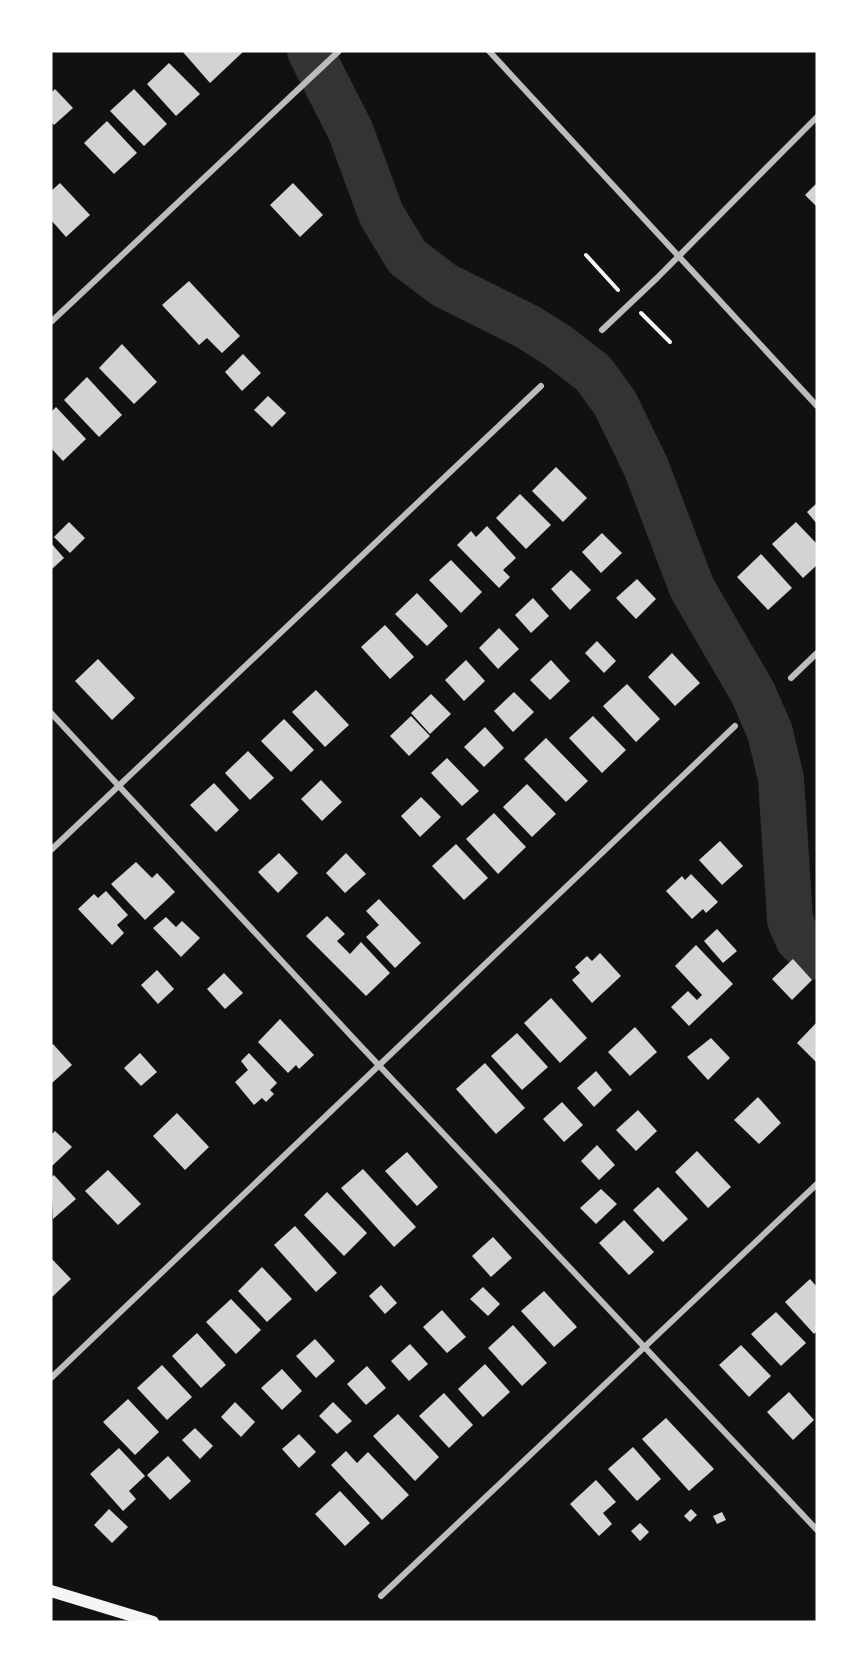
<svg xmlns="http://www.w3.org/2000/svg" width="868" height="1673" viewBox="0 0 868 1673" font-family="'Archivo Narrow',sans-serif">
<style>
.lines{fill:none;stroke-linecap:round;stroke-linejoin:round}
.river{stroke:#333;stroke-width:46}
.building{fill:#d3d3d3}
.path{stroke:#f5f5f5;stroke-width:4}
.minor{stroke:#bcbcbc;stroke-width:6}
.secondary{stroke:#f5f5f5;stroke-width:12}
</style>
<rect width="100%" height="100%" fill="#111"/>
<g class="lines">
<polyline class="river" points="310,51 351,132 381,214 407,257 444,285 528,327 558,346 593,373 615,403 646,467 692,588 753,693 770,732 781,779 790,920 798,939 817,957"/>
</g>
<g class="building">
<polygon points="182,51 244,51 210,83"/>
<polygon points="169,63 200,94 176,116 147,84"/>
<polygon points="55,89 73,108 54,125 51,122 51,93"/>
<polygon points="134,89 167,124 144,146 110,111"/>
<polygon points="107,121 137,153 114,174 84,143"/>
<polygon points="60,183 90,215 66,237 51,220 51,191"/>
<polygon points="293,183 323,215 300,237 270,205"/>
<polygon points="817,183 817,207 805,195"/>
<polygon points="189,281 240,336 222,353 207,338 199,345 162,305"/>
<polygon points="122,344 157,382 134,404 99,368"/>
<polygon points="243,354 261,373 242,391 225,372"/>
<polygon points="87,377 122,415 99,437 64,400"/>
<polygon points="268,396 286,413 272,427 254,410"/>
<polygon points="56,407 86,439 63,461 51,448 51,412"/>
<polygon points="556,467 587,498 563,522 532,491"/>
<polygon points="520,494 551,525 526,549 496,518"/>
<polygon points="817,503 817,524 807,512"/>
<polygon points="69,522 85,538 70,553 54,537"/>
<polygon points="796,522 817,544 817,565 803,578 772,544"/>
<polygon points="487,526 516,558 503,570 510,577 499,588 457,545 471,531 476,537"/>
<polygon points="602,533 622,553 601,573 582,552"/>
<polygon points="51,543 64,558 52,569 51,568"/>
<polygon points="761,554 792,588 768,610 737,577"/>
<polygon points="451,560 482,592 461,613 429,580"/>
<polygon points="571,570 591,590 570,610 551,589"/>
<polygon points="637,579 656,599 636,619 616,598"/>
<polygon points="417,593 448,626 427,646 395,614"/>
<polygon points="533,598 549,616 531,633 515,615"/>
<polygon points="385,625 414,657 390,679 361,647"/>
<polygon points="499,628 519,649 498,669 479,648"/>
<polygon points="597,641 616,661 604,673 585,653"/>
<polygon points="672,653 700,683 675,706 648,677"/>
<polygon points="98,659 135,698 112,720 75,681"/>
<polygon points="466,660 485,681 464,701 445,680"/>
<polygon points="551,660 570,681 550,700 530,680"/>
<polygon points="627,684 660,719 636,742 603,706"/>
<polygon points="316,690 349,725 325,747 292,712"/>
<polygon points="514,692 534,712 513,732 494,711"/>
<polygon points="431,694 451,714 430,734 411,713"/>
<polygon points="411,716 430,736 409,756 390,736"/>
<polygon points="593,716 626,750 602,773 569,738"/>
<polygon points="284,719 314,750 291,772 261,741"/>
<polygon points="485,727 504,748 484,767 464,747"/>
<polygon points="546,738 588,781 566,802 524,759"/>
<polygon points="248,751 274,778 250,800 225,773"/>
<polygon points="447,758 479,791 462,806 431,773"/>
<polygon points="321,780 342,802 322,821 301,799"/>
<polygon points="214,783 239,810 216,832 190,805"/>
<polygon points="527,784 556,814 532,837 503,807"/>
<polygon points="421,797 441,817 420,837 401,816"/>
<polygon points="494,813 526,847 498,874 466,839"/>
<polygon points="720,841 743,866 722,885 699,860"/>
<polygon points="456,844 488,878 464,900 432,866"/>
<polygon points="279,853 298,873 278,893 258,872"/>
<polygon points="346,853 366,874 345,893 326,873"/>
<polygon points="136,862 152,878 157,873 175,892 145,920 111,884"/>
<polygon points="691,874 718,902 706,913 703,909 692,919 666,891 682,876 685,880"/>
<polygon points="106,891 128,915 117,925 124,933 112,945 78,909 94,894 98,898"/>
<polygon points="379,899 421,943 395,968 366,937 379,925 366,911"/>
<polygon points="327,916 345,934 337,941 350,954 361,942 390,973 366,996 306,936"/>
<polygon points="166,917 176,927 182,921 200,938 181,957 153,928"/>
<polygon points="717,929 737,951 723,963 704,941"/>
<polygon points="696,945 733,984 689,1026 671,1007 688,991 697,1000 702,995 675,966"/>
<polygon points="600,953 621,976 592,1003 572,980 580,973 575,967 587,956 592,961"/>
<polygon points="793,959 812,980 792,1000 772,979"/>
<polygon points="157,970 174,989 158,1004 141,985"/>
<polygon points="224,973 243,993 225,1009 207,989"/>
<polygon points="551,998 587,1038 560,1063 524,1023"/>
<polygon points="280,1019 314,1055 299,1069 296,1065 288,1073 258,1042"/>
<polygon points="817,1022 817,1063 797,1043"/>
<polygon points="635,1027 657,1052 630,1076 608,1052"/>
<polygon points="517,1033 548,1067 522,1090 491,1056"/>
<polygon points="711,1038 730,1058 708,1080 687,1057"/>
<polygon points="53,1044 72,1065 52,1083 51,1046"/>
<polygon points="140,1053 157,1072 141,1086 124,1068"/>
<polygon points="249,1053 277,1083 270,1090 274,1094 266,1102 262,1098 254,1105 235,1082 248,1070 241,1061"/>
<polygon points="485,1063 525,1108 496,1134 456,1089"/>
<polygon points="596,1071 612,1090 594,1107 577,1088"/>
<polygon points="758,1097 781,1123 759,1144 734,1120"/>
<polygon points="562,1102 583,1125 564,1142 543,1119"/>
<polygon points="638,1110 657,1131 636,1151 616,1130"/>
<polygon points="177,1113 209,1147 185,1170 153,1136"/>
<polygon points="55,1131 72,1147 51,1167 51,1135"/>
<polygon points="597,1145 615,1165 599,1180 581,1161"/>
<polygon points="697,1151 731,1187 708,1208 675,1172"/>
<polygon points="407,1152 438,1187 417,1206 385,1171"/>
<polygon points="363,1169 416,1227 394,1247 341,1188"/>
<polygon points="108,1170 141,1204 118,1225 85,1191"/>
<polygon points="54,1175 76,1199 53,1219 51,1178"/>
<polygon points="658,1187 688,1219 663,1242 633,1210"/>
<polygon points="601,1189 617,1204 596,1224 580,1208"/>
<polygon points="327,1192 367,1233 344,1256 304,1215"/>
<polygon points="624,1220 654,1252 629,1275 599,1243"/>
<polygon points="295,1226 337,1273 316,1292 274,1245"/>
<polygon points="493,1237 512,1258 491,1277 472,1256"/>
<polygon points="51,1258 71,1279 51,1298"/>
<polygon points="262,1267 292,1299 267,1322 238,1291"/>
<polygon points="810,1279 817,1287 817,1331 814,1334 785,1302"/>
<polygon points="381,1285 397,1303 385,1314 369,1296"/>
<polygon points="483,1287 500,1304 488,1316 470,1299"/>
<polygon points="544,1291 577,1327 554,1347 521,1311"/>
<polygon points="231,1299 261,1330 236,1354 206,1322"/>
<polygon points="442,1310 466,1337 447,1353 423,1327"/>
<polygon points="776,1312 806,1343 781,1366 751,1334"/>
<polygon points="513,1325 547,1363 522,1386 488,1348"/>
<polygon points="197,1333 226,1365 201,1388 172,1356"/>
<polygon points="315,1339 335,1361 316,1378 296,1356"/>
<polygon points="410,1344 428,1364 409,1381 391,1361"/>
<polygon points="741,1345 771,1376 749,1397 719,1365"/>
<polygon points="485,1364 510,1392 483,1417 458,1389"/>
<polygon points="162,1365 192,1397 167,1420 137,1388"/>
<polygon points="367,1366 386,1388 366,1405 347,1384"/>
<polygon points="282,1369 302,1391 282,1410 261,1388"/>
<polygon points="789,1392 814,1420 793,1440 767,1412"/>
<polygon points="444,1393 473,1425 449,1448 419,1416"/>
<polygon points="128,1399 159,1432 135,1455 103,1422"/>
<polygon points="235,1402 255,1422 241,1437 221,1417"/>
<polygon points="333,1402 352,1421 337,1434 319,1416"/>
<polygon points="398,1414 439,1457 415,1481 373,1436"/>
<polygon points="666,1418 714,1469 689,1491 642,1439"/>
<polygon points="195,1428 213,1446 200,1459 182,1440"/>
<polygon points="299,1434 316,1452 299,1468 282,1449"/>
<polygon points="633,1447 661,1479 637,1501 608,1469"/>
<polygon points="119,1448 145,1476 129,1491 136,1499 123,1511 90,1474"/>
<polygon points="346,1451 357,1463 368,1452 409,1495 382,1520 331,1465"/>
<polygon points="168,1456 191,1481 170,1500 147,1475"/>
<polygon points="596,1480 616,1502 603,1513 612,1524 599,1536 570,1504"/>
<polygon points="340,1491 370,1523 345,1546 315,1514"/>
<polygon points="109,1509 128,1527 112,1543 94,1525"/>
<polygon points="691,1509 697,1515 690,1522 684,1516"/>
<polygon points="722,1512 726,1520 717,1524 713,1516"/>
<polygon points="640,1523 649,1532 640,1541 631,1531"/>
</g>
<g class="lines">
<g class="path">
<polyline points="586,255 618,290"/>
<polyline points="641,313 670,342"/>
</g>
<g class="minor">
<polyline points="489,51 817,406"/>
<polyline points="51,322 339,51"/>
<polyline points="602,330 657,278 817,117"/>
<polyline points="791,678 817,653"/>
<polyline points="51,713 355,1040 817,1530"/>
<polyline points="51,850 541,386"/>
<polyline points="51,1378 735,726"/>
<polyline points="381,1596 817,1184"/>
</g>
<polyline class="secondary" points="51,1591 153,1622"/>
</g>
<rect width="868" height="1673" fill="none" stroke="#ffffff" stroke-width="105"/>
</svg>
